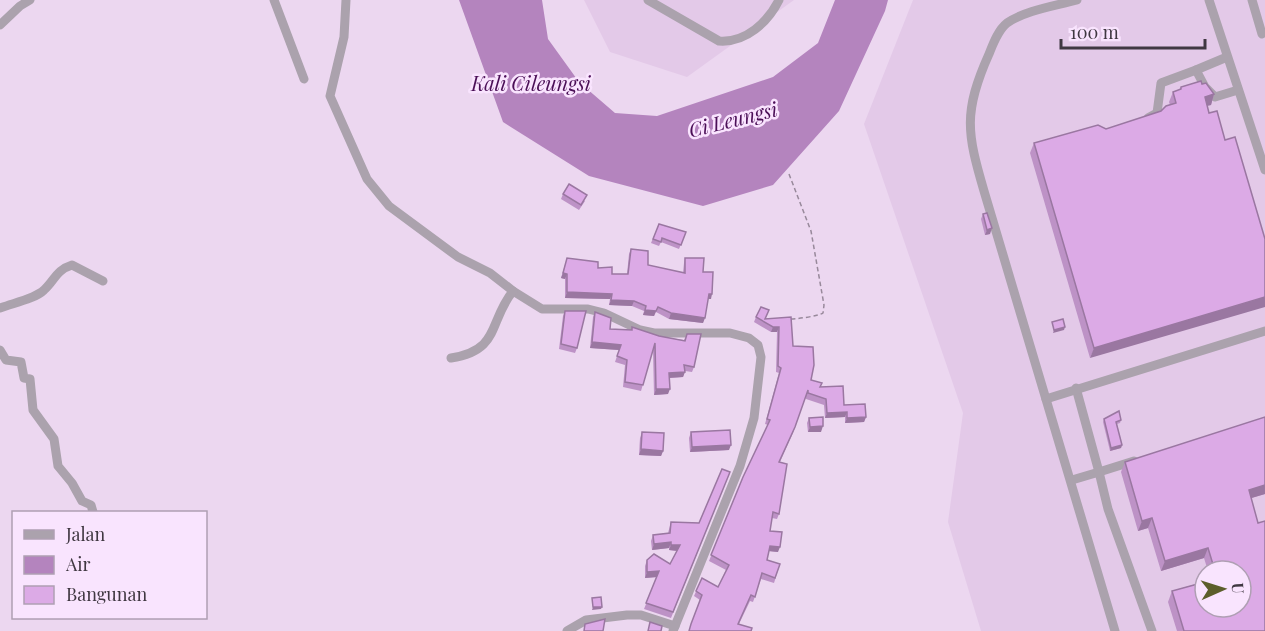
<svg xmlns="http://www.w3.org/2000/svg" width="1265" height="631" viewBox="0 0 1265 631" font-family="'Playfair Display',serif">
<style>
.built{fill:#e3c9e8;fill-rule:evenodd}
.water{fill:#b484be}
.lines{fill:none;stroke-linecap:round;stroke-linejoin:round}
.path{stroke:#98899b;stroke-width:1.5;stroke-dasharray:4.5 3;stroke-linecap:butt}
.minor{stroke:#aba2ad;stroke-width:9}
.wall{fill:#bd92c6}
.shaded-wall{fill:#9a77a1}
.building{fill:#dcaae6;stroke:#9a77a1;stroke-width:1.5}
.labels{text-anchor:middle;stroke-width:5;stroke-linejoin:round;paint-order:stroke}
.water-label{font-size:20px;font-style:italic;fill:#4b0f57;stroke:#f9e4fe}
</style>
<rect width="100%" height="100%" fill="#ecd7f0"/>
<g class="built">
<polygon points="584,0 794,0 687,77 610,52"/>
<path d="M913 0H1265V631H981L948 522 963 413 864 124ZM1205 571H1241V607H1205Z"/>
</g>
<polygon class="water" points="459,0 542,0 548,39 579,82 615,113 657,116 773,77 818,43 835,0 888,0 885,11 839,111 773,185 703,206 589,176 503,122"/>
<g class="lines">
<path class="path" d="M789 174 811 231 824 305 823 313C819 316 797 319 790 319"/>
<g class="minor">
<polyline points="274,0 304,79"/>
<polyline points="346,0 344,37 330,96 367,179 389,206 458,257 490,273 513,291 542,309 588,309 604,313 640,330 654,333 730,333 749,338 758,345 761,357 754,418 740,466 673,631"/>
<path d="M648 0 719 41C746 43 768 22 779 0"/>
<path d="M1077 0C1055 6 1026 10 1007 23 998 30 993 44 989 54 963 112 967 133 984 191L1115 631"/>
<polyline points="1209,0 1265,170"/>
<polyline points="1252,0 1262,34"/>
<polyline points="0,25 20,6 30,0"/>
<polyline points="1196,70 1227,57"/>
<polyline points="1148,118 1157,113 1161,83 1196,70 1205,87 1215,97 1238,90"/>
<path d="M0 308C13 303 35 299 44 290 55 280 56 270 72 265L103 281"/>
<polyline points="0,350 6,360 21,362 24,378 30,379 33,410 54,439 58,466 72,483 82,501 91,505 93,512"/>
<path d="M451 358C501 350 488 322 513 291"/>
<polyline points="1076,388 1099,472 1134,461"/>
<polyline points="1046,399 1265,331"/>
<polyline points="1072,480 1099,472 1108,509 1152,631"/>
<polyline points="567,631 586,620 627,615 641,615 675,626"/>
</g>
</g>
<g class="wall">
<polygon points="1202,84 1214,94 1211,105 1207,106 1090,358 1030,153 1034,143 1106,129 1161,111 1170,105 1169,102 1173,92 1179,90 1181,87"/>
<polygon points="563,194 585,201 579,210 561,199"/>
<polygon points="983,214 990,234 985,235 981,219"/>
<polygon points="659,224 686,232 679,249 661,242 659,246 651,243"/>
<polygon points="631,249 648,265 683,273 684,263 685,258 703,272 711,299 708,299 703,323 669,319 656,312 654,316 643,315 644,311 632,306 609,305 610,299 565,298 565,279 561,278 567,258 598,268 612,274 627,274 629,254"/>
<polygon points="565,311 577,348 575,353 559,349 563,316"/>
<polygon points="595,312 610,329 684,340 687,334 694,367 692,372 685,371 683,377 670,378 668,394 654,395 653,350 641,391 623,387 625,365 615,362 619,350 590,348 593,317"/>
<polygon points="756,317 765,319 791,317 793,346 811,380 844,405 866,417 864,422 845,423 845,417 825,418 824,405 806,399 806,396 793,433 780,462 779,514 777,519 772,518 770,531 778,552 769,551 767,560 780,564 774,583 761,579 753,602 750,601 739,624 751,631 689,631 700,600 694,596 702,578 718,587 726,570 709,561 743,477 768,425 765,424 779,373 776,372 777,332 771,332 754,322"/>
<polygon points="1265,417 1265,494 1251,498 1265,631 1177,631 1168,602 1172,591 1241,571 1208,571 1204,558 1161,571 1148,528 1138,531 1121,472 1125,462"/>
<polygon points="809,418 821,432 808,432 807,423"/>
<polygon points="1104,419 1121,420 1120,423 1117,424 1122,445 1121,448 1110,451 1103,422"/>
<polygon points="642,432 663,451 661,456 639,455 640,438"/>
<polygon points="691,432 729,450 690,452 689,438"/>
<polygon points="730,472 671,618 644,609 657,577 645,578 645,566 647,560 670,564 678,551 669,550 669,548 652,550 651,541 653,535 668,533 671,522 699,523"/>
</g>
<g class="shaded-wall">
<polygon points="1214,94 1211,105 1201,107 1205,97"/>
<polygon points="992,228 990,234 985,235 987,230"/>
<polygon points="563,273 567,274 565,279 561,278"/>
<polygon points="567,292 612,294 610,299 565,298"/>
<polygon points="709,294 712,294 711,299 707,299"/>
<polygon points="1265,297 1265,307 1090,358 1094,348"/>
<polygon points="611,300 634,301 632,306 609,305"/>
<polygon points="645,310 656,311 654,316 643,315"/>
<polygon points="671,313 705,318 703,323 669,319"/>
<polygon points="773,327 779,327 777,332 771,332"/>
<polygon points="1065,327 1064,330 1053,333 1054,330"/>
<polygon points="592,342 621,345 619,350 590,348"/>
<polygon points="685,372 683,377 667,378 669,373"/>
<polygon points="656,389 670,389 668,394 654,395"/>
<polygon points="847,412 845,417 825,418 827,413"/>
<polygon points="866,417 864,422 845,423 847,418"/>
<polygon points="823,426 821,432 808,432 810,427"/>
<polygon points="731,445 729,450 690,452 692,447"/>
<polygon points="1122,445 1121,448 1110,451 1111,448"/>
<polygon points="641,449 663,451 661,456 639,455"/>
<polygon points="1265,485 1265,494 1245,500 1249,490"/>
<polygon points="1152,518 1148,528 1138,531 1142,521"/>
<polygon points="671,542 669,548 652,550 654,544"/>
<polygon points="671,545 680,545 678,551 669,550"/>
<polygon points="770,546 780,547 778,552 768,551"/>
<polygon points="1208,548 1204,558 1161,571 1165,561"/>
<polygon points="659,571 657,577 645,578 647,572"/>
<polygon points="593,607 602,607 601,609 592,610"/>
</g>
<g class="building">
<polygon points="1201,81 1202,84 1206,83 1214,94 1205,97 1209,113 1217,111 1225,140 1235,137 1265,239 1265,297 1094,348 1034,143 1098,125 1106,129 1161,111 1166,106 1176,103 1173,92 1181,89 1181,87"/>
<polygon points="569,184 587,195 581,205 563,194"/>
<polygon points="987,213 992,228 987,230 983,214"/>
<polygon points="659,224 686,232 681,245 662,238 661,242 653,239"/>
<polygon points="631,249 648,251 648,265 685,273 685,258 704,258 703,272 713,272 712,294 709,294 705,318 671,313 658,307 656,311 645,310 646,306 634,301 611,300 612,294 567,292 567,274 563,273 567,258 598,262 598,268 612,267 612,274 628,274"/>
<polygon points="761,307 769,310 765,319 791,317 793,346 813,347 814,365 811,380 822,383 820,387 843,386 844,405 865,404 866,417 847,418 847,412 827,413 826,399 808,393 808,390 795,427 779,462 787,464 779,514 773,512 770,531 782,532 780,547 770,546 767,560 780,564 775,578 762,573 755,597 751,595 738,624 752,628 751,631 689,631 691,624 702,595 696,591 702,578 718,587 729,565 711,555 743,477 770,420 767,419 781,368 778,366 779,327 773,327 756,317"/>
<polygon points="565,311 586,311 577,348 561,344"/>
<polygon points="595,312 611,318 610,329 632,330 632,327 659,336 685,341 687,334 701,334 694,367 684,365 685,372 669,373 670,389 656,389 655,343 643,385 625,382 627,360 617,356 621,345 592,342"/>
<polygon points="1063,319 1065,327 1054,330 1052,322"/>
<polygon points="1119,411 1121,420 1116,422 1122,445 1111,448 1104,419"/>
<polygon points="823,417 823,426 810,427 809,418"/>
<polygon points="1265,417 1265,485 1249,490 1258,523 1265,521 1265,631 1184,631 1172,591 1205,582 1205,607 1241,607 1241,571 1215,571 1208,548 1165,561 1152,518 1142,521 1125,462"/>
<polygon points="730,430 731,445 692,447 691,432"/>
<polygon points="642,432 664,433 663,451 641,449"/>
<polygon points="722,469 730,472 673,612 646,603 659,571 647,572 647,560 654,554 670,564 680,545 671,545 671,542 654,544 653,535 670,533 671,522 699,523"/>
<polygon points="601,597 602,607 593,607 592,598"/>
<polygon points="605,619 603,631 584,631 585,624"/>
<polygon points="650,622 662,626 661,631 648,631"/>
</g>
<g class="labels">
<g class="water-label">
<text x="531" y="91">Kali Cileungsi</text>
<text transform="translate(733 120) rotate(-14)" y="7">Ci Leungsi</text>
</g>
</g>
<rect x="12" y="511" width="195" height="108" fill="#f9e4fe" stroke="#af9fb3" stroke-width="1.5"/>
<rect x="24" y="530" width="30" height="9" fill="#aba2ad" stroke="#af9fb3" stroke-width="1.5"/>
<text x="66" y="541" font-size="18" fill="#403842">Jalan</text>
<rect x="24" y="556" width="30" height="18" fill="#b484be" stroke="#af9fb3" stroke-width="1.5"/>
<text x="66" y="571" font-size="18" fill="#403842">Air</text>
<rect x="24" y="586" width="30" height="18" fill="#dcaae6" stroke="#af9fb3" stroke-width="1.5"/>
<text x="66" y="601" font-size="18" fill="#403842">Bangunan</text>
<g transform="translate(1223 589) rotate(87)"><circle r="28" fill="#f9e4fe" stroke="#af9fb3" stroke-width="1.5"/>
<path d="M0-4.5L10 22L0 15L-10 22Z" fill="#5c5e2b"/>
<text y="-9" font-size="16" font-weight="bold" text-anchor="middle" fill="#403842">U</text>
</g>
<path d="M1061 39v9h144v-9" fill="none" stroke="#403842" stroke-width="3"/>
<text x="1070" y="39" font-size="18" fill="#403842" stroke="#f9e4fe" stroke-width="4.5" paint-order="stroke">100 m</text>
</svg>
